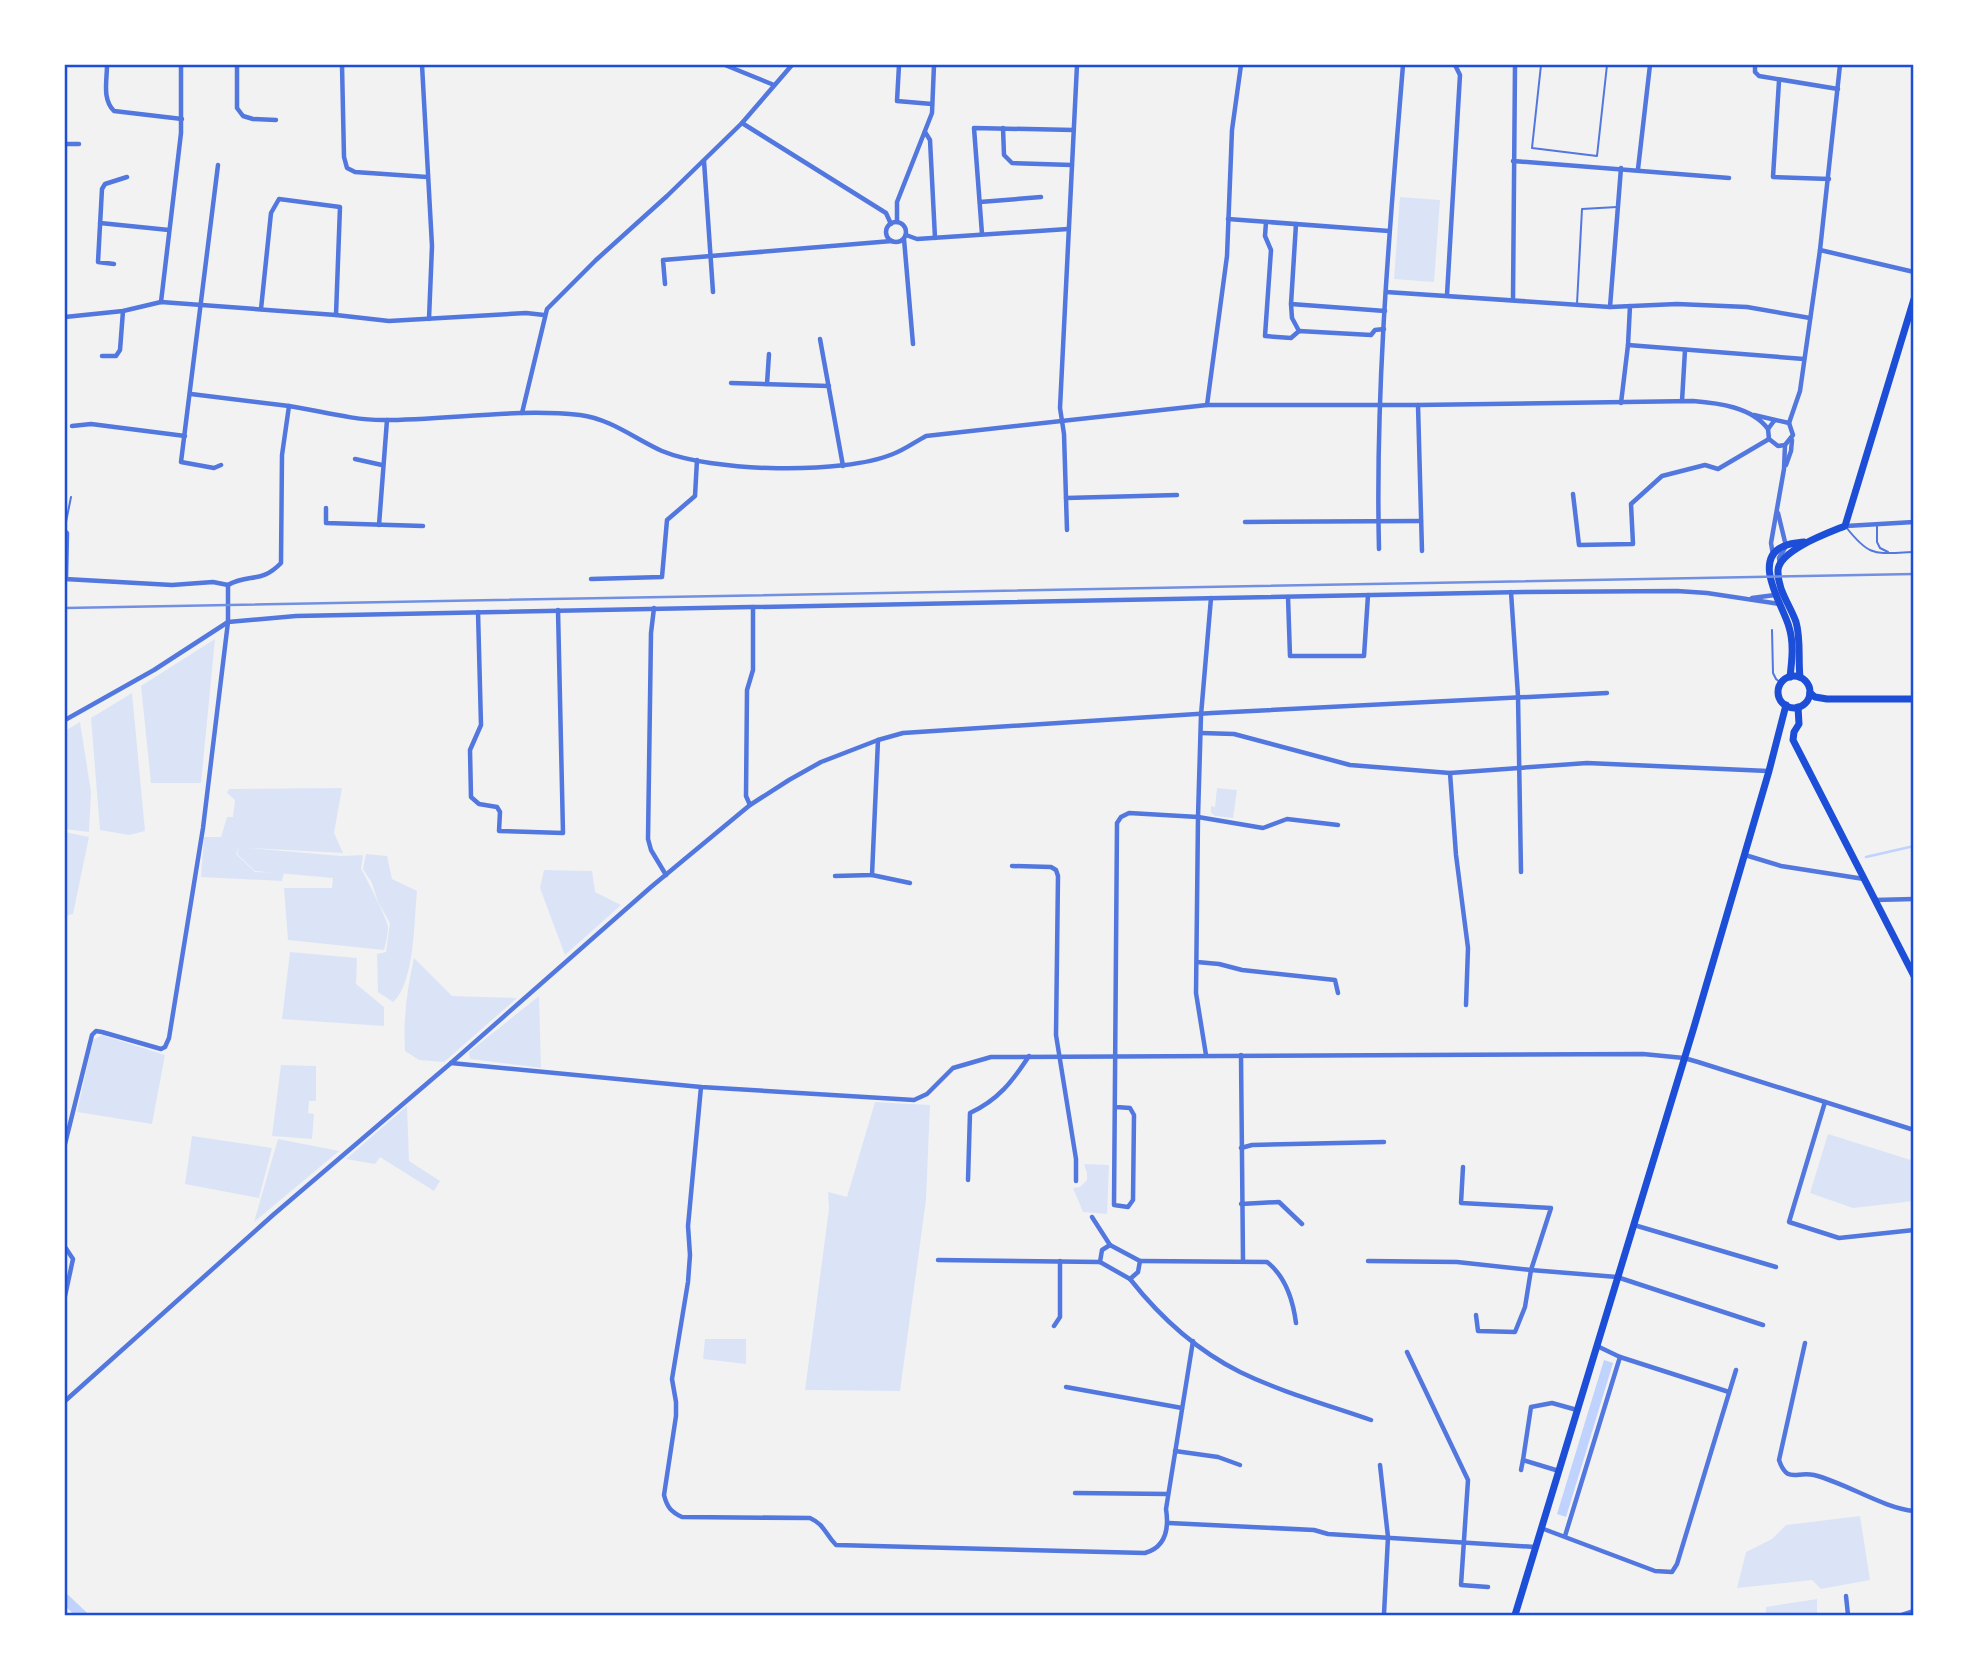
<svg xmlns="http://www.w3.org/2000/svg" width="1979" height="1680" viewBox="0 0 1979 1680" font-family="'Roboto Condensed',sans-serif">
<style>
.green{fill:#dbe4f7}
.water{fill:#bfd3fe}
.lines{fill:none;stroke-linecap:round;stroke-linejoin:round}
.stream{stroke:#bfd3fe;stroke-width:2.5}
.canal{stroke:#bfd3fe;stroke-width:10}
.service{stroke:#5277de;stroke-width:2}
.minor{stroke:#5277de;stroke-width:4.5}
.primary{stroke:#1d4ed8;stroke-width:7}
.rail{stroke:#7290e2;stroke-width:2.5}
.neatline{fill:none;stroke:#1d4ed8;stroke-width:2.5}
</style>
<rect width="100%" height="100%" fill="#f2f2f2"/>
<g class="green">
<polygon points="1400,197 1440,200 1434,282 1394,279"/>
<polygon points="215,639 201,783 151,783 141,686"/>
<polygon points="132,693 145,831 129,835 100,830 91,718"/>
<polygon points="80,722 91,792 89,832 65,829 65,731"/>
<path d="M342 788 334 833 343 853 248 848 341 856 363 855 361 869C366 877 388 921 388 927 388 934 386 943 384 950L288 940 284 888H332L333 878 255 871 237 854 239 846 236 854 255 872 284 873 282 881 201 877 204 837H221L227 817H233L235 800 227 793 229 789Z"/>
<polygon points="1217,788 1237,790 1233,818 1215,816 1211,813 1211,806 1215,807"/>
<polygon points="65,832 89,837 73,914 65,916"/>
<path d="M366 854 387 856 392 879 417 891C414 919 415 983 393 1002L378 992 377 954 386 952 390 923 378 902 372 883 363 869Z"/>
<polygon points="544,870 592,871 595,892 621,905 565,955 540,888"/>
<polygon points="290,952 357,958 356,984 384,1007 384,1026 282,1019"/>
<path d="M414 958 452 996 517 998 444 1062 419 1060 405 1051C403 1018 407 990 414 958Z"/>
<polygon points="539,996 541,1068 470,1059 469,1052"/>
<polygon points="102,1035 165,1055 152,1124 77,1112 93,1040"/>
<polygon points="281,1065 316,1066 316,1101 309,1101 308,1113 314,1114 312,1139 272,1136"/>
<polygon points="875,1102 930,1105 926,1200 900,1391 805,1390 829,1209 828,1192 847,1197"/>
<polygon points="407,1106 409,1161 440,1181 434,1191 380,1157 375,1164 346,1159"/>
<polygon points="1828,1134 1914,1161 1914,1201 1853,1208 1810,1193"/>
<polygon points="192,1136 272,1148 259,1198 185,1184"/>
<polygon points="278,1139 339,1151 254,1222"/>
<polygon points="1084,1164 1109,1165 1107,1214 1083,1212 1073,1188 1080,1187 1087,1180 1087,1173"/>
<polygon points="705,1339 746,1339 746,1364 703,1359"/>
<polygon points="1860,1516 1870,1580 1821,1589 1812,1580 1737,1588 1746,1552 1772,1539 1786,1525"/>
<polygon points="1817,1599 1817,1615 1766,1615 1766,1607"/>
</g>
<polygon class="water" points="1604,1360 1613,1363 1566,1517 1557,1514"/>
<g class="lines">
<polyline class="stream" points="1866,857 1914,846"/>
<polyline class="canal" points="65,1599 82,1615"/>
<g class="service">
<polyline points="1541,65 1532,148 1597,156 1607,65"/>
<polyline points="1577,304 1582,209 1617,207"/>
<polyline points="1877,525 1877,542 1880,548 1888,552"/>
<polyline points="65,527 71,497"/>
<path d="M1846 527C1871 559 1876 553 1914 552"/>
<polyline points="1772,630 1773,673 1776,679 1781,683"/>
</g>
<g class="minor">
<path d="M107 65C107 81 102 99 114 111L182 119"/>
<polyline points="237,65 237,108 243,116 253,119 276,120"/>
<polyline points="342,65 344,157 347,168 355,172 427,177"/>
<polyline points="422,65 432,246 429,319"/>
<polyline points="725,65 774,85"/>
<polyline points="899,65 897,101 932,104"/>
<polyline points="1755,65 1755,72 1759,76 1838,89"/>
<polyline points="1779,81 1773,177 1829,179"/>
<polyline points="742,123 886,213 891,224"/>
<polyline points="1003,128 1004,155 1012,163 1072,165"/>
<polyline points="925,132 930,140 935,238"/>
<polyline points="65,144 79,144"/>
<polyline points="704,161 713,292"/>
<polyline points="1513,161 1729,178"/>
<polyline points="218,165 181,462 214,468 221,465"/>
<polyline points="1638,169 1650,65"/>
<polyline points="980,202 1041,197"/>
<polyline points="1228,219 1389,231"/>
<polyline points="897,222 897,202 932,113 934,65"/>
<polyline points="1266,222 1265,236 1271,250 1265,336 1291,338 1299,331 1371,335 1375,330 1384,329"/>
<circle cx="896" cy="232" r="10"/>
<polyline points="100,223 169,230"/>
<polyline points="1296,224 1291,304 1385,311"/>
<polyline points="982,234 974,128 1074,130"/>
<polyline points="906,235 917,239 1068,229"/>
<polyline points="904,239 913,344"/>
<polyline points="1820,250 1914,272"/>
<polyline points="114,264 98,262 102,189 105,184 127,177"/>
<polyline points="665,284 663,260 892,241"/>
<polyline points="1386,292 1610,307 1677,304 1747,307 1810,318"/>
<polyline points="1447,295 1460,75 1455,65"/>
<polyline points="1513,299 1515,65"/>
<polyline points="161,302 181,133 181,65"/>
<polyline points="1291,304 1292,318 1299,331"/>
<polyline points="1610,307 1621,168"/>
<polyline points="261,309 271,213 279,199 340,207 336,315"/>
<polyline points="65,317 123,311 161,302 336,315 389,321 526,313 544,315"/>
<polyline points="820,339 843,466"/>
<polyline points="1628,345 1804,359"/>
<polyline points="102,356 116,356 120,350 123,311"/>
<polyline points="731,383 829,386"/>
<polyline points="767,384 769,354"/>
<polyline points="191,394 289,406"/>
<polyline points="1682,401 1685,350"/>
<polyline points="1621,403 1628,345 1630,306"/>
<polyline points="1207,405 1227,256 1232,130 1241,65"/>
<polyline points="1418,405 1422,551"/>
<polyline points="522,413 547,309 596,260 667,196 742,123 792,65"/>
<polyline points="1754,415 1789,423 1793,435 1785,445 1778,446 1769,439 1768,429 1774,421"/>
<polyline points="1789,423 1800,391 1820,250 1840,65"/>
<polyline points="72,426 91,424 185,436"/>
<polyline points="355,459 382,465"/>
<polyline points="1786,465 1791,451 1792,440"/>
<polyline points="1573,494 1579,545 1633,544 1631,504 1662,476 1705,465 1718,469 1769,439"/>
<polyline points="1066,498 1177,495"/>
<polyline points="326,508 326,523 423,526"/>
<polyline points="1778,513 1786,546 1779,558 1780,564"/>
<polyline points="1245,522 1421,521"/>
<polyline points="379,525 387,420"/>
<polyline points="1846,526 1914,522"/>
<polyline points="1067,530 1064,434 1060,408 1077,65"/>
<polyline points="65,531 67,533 66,579"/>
<path d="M1379 549C1375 387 1390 226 1403 65"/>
<polyline points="1773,555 1771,543 1784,469 1785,445"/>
<polyline points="65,579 172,585 213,582 228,585"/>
<polyline points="591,579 662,577 667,520 695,496 697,460"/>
<path d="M228 585C249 573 261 584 281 563L282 455 289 406C321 411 351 420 383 420 449 420 515 408 580 415 611 419 635 439 662 451 712 472 843 475 893 454 904 450 915 442 926 436L1207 405H1418L1693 401C1718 403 1752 407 1768 429"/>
<polyline points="1511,592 1518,696 1521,872"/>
<polyline points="1288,597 1290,656 1364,656 1368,595"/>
<polyline points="1752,598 1775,595"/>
<polyline points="654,608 651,633 648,839 651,850 666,875"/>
<polyline points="478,612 481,725 470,750 471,797 479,804 497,807 500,812 499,831 563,833 558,610"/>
<polyline points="65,720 154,670 228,622 296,616 1524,592 1677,591 1707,593 1780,604"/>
<polyline points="1201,733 1234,734 1350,765 1450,773 1587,763 1768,771"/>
<polyline points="1450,773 1456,855 1468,948 1466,1005"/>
<polyline points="750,805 746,796 747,690 753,670 753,607"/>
<polyline points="1745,855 1781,866 1864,879"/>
<polyline points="1012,866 1051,867 1056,870 1058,876 1056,1035 1076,1159 1076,1181"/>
<polyline points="872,875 910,883"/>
<polyline points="835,876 872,875 878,740"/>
<polyline points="1875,900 1914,899"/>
<polyline points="1197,962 1219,964 1242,970 1335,980 1338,993"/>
<polyline points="1206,1055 1196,993 1198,817 1201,715 1211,598"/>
<polyline points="1241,1055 1243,1261"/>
<polyline points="451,1063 701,1087 914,1100 927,1094 953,1068 991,1057 1643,1054 1684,1058 1698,1062 1914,1130"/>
<path d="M701 1087 688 1226 690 1255 688 1282 672 1379 676 1402V1416L664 1495C667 1507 671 1512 682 1517L810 1518C825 1525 825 1534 836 1545L1145 1553C1166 1547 1169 1528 1166 1509L1193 1341"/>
<polyline points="1825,1102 1789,1222 1839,1238 1914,1230"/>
<polyline points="1116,1107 1130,1108 1134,1115 1133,1200 1128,1207 1114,1205 1117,823 1121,817 1129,813 1198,817 1263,828 1287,819 1338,825"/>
<polyline points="65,1144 92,1035 96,1031 102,1032 161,1049 165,1047 169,1038 203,828 228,622 228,585"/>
<polyline points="1241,1148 1252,1145 1384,1142"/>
<polyline points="1463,1167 1461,1203 1551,1208 1531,1270 1617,1277 1763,1325"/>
<path d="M968 1180 970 1113C998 1100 1012 1082 1029 1056"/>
<polyline points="1241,1204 1279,1202 1302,1224"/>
<polyline points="1092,1217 1110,1245"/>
<polyline points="1634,1225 1776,1267"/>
<polygon points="1110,1245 1140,1261 1138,1272 1130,1279 1100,1262 1102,1250"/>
<polyline points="65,1247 73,1259 65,1296"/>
<polyline points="938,1260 1100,1262"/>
<path d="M1140 1261 1267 1262C1285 1276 1293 1300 1296 1323"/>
<polyline points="1368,1261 1457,1262 1531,1270 1525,1307 1515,1332 1478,1331 1476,1315"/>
<path d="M1130 1279C1160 1317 1196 1350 1240 1372 1281 1392 1328 1405 1371 1420"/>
<polyline points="1054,1326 1060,1317 1060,1261"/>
<path d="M1805 1343 1779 1460C1787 1484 1796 1471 1814 1475 1846 1483 1883 1508 1914 1511"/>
<polyline points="1597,1346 1620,1357 1729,1392"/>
<polyline points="1407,1352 1468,1480 1461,1585 1488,1587"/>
<polyline points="1066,1387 1182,1408"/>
<polyline points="65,1401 273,1215 451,1063 651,887 750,805 789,780 821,762 878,740 903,733 1212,713 1607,693"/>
<polyline points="1175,1451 1218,1457 1240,1465"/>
<polyline points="1380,1465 1388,1537 1384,1614"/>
<polyline points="1521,1470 1523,1460"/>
<polyline points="1559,1471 1523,1460 1531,1407 1552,1403 1577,1410"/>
<polyline points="1075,1493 1168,1494"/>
<polyline points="1169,1523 1314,1530 1328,1534 1535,1547"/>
<polyline points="1541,1528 1655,1571 1672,1572 1677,1564 1736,1370"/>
<polyline points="1565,1536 1620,1357"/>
<polyline points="1846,1596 1848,1615"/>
<polyline points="1902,1615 1914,1611"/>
</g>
<g class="primary">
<circle cx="1794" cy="692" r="16"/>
<path d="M1790 677C1792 660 1794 643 1789 627 1783 605 1749 557 1787 545 1792 543 1799 543 1804 542"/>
<path d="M1800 677C1798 659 1801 639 1796 622 1790 605 1777 589 1778 570 1780 550 1828 533 1845 526L1914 299"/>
<polyline points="1810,693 1815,697 1827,699 1914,699"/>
<polyline points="1798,707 1799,724 1794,732 1793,740 1914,976"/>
<polyline points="1515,1615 1694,1027 1769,771 1786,705"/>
</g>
<polyline class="rail" points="65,608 1914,574"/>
</g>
<rect width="1979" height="1680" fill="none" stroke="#ffffff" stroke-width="133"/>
<rect x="66" y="66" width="1846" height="1548" class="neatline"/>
</svg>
